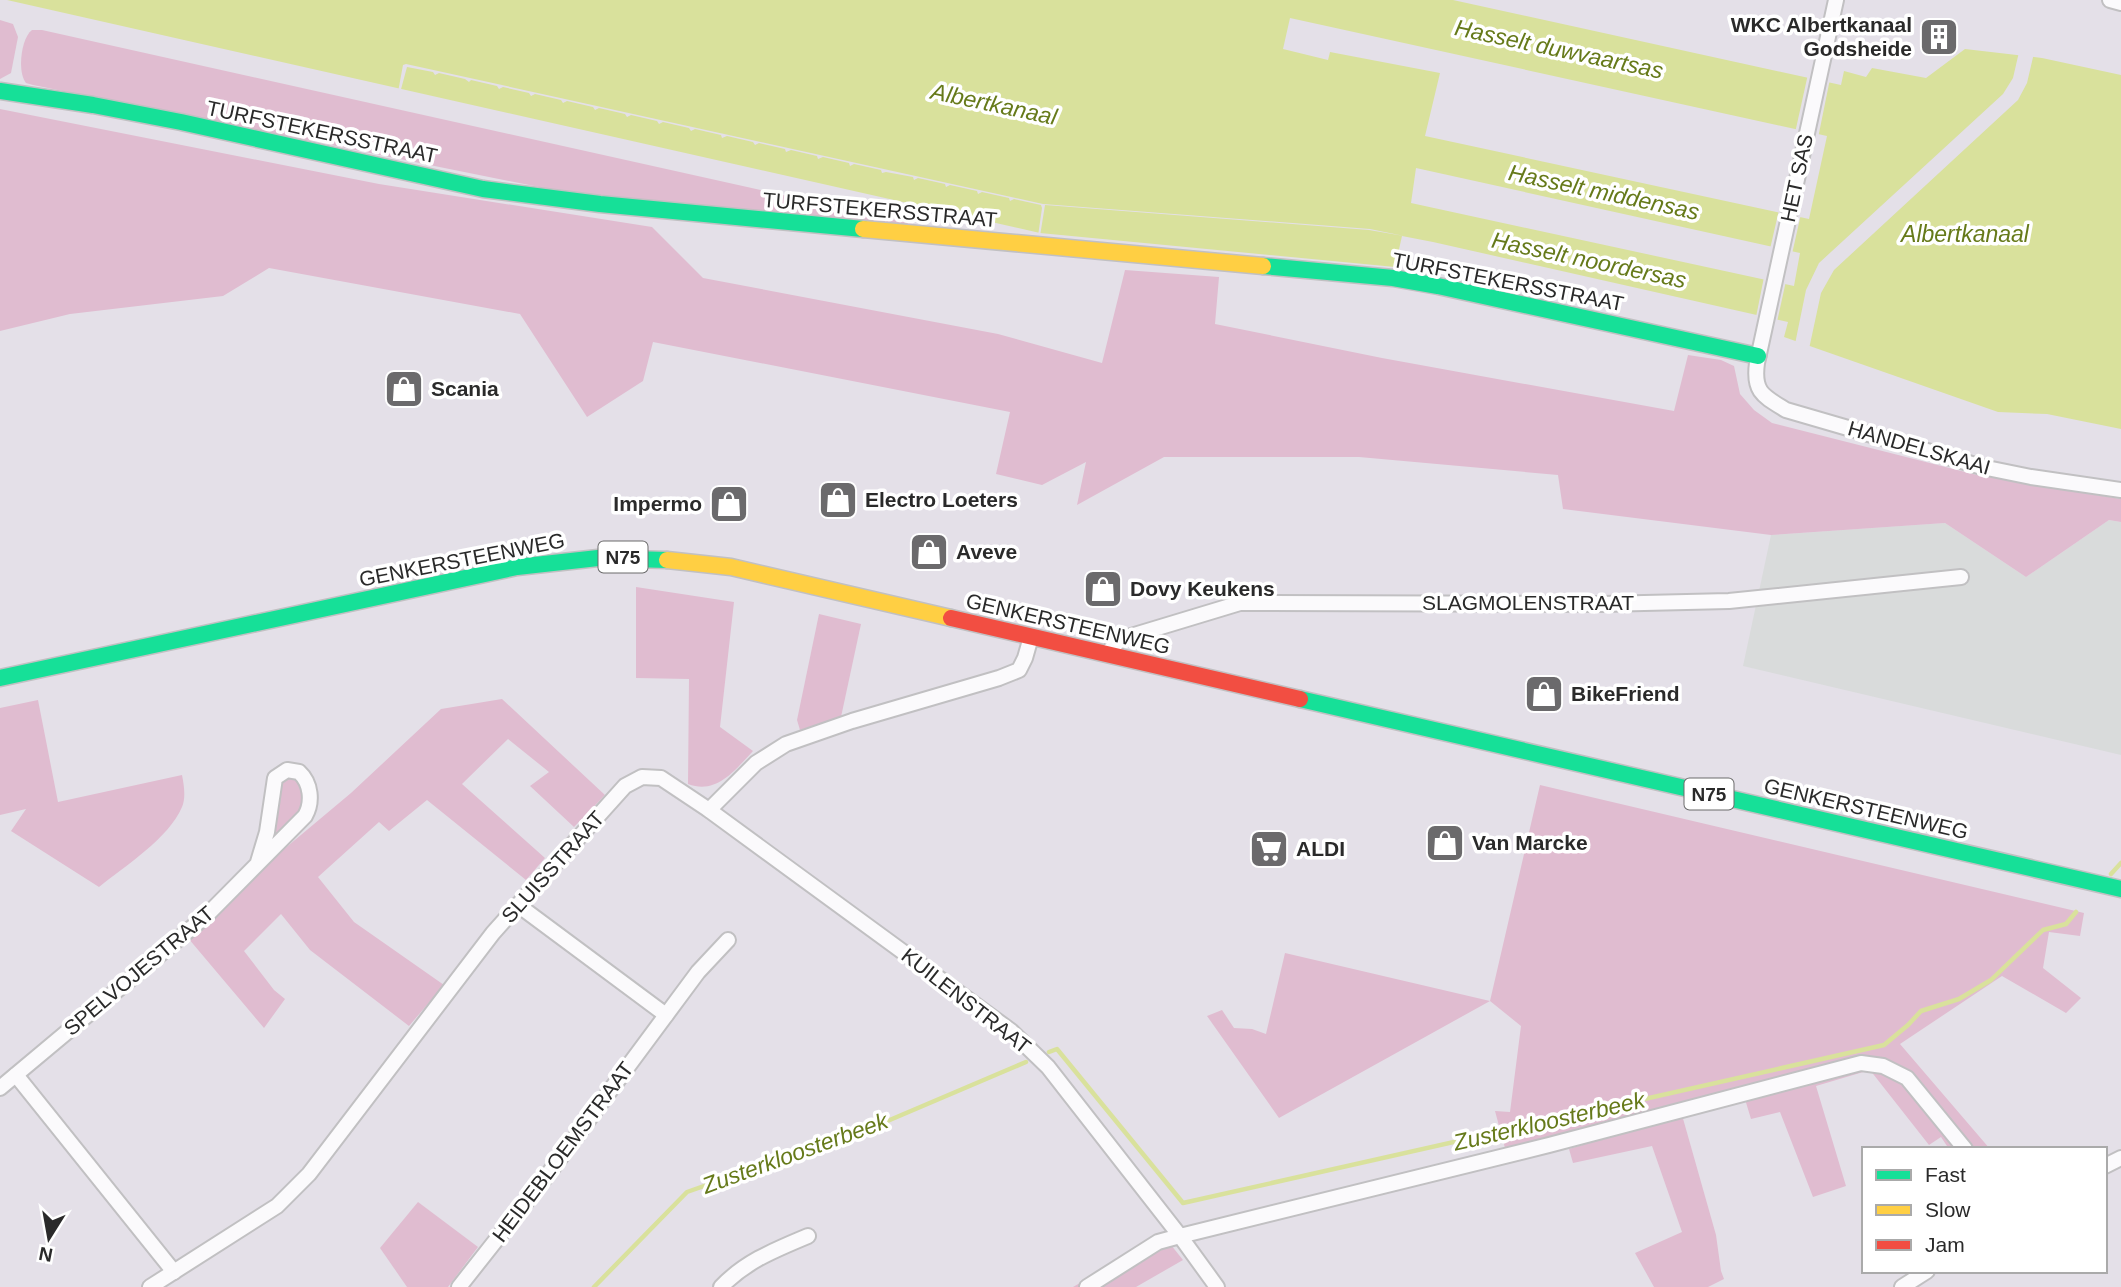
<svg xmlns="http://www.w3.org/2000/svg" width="2121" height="1287" viewBox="0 0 2121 1287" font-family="Arial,sans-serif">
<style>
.industrial{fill:#d9dbdb}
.green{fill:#e0bcd0}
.water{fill:#d9e19c;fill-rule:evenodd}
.pier{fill:#e4e0e8}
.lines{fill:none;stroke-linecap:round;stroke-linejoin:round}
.stream{stroke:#d9e19c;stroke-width:4.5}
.street-casing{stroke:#c1c0c2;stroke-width:18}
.fast-casing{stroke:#c1c0c2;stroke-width:19}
.slow-casing{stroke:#c1c0c2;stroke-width:19}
.jam-casing{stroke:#c1c0c2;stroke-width:19}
.street{stroke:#fbfafc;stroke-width:14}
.fast{stroke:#16e098;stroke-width:16}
.slow{stroke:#ffcf43;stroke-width:16}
.jam{stroke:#f24e42;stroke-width:16}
.labels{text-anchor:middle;stroke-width:7;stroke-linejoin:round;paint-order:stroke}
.shield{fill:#fff;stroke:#6a6a6a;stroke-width:2}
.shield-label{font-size:19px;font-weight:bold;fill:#2a2a2a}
.poi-label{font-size:21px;font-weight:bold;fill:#2a2a2a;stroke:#fff;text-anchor:start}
.street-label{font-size:21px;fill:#2a2a2a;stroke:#fff}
.water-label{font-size:23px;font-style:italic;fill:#667a1a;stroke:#fff}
</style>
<rect width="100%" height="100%" fill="#e4e0e8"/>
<polygon class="industrial" points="2109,520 2121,522 2121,755 1743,666 1771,535 1945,523 2026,577"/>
<g class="green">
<polygon points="0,20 13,24 18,37 11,73 0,79"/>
<path d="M32 30H42L936 229 633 200 549 189 33 85 26 83C17 72 21 38 32 30Z"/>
<polygon points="0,109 379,184 652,227 703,278 998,334 1102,363 1125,270 1219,277 1215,324 1382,358 1674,411 1688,355 1721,360 1734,366 1740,394 1754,410 1772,423 1977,475 2121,499 2121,522 2109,520 2026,577 1945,523 1771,535 1563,509 1558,475 1359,457 1164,457 1077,505 1086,462 1042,485 996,474 1010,412 653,342 643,381 587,417 520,314 269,268 223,296 70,314 0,331"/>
<path d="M636 587 734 602 720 727 753 751C735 770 717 795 688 784L689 679 636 678Z"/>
<polygon points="819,614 861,624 841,717 800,730 797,720"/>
<polygon points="502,699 605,795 574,827 530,786 549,772 508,739 462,784 545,858 526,880 427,800 389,831 379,822 318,877 354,922 444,985 409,1026 310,950 281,914 244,951 274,990 285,999 264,1028 188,938 216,918 283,850 351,793 441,709"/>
<path d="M38 700 58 802 182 775C184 785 186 798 182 807 169 838 125 866 99 887L11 831 26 809 0 815V708Z"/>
<polygon points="293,777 301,782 305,807 276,835 274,833 279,785 283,779"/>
<polygon points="1540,785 2084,913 2080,936 2049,932 2043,968 2081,998 2066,1013 2002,976 1900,1044 1990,1149 1949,1149 1941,1137 1929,1145 1870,1070 1816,1086 1846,1186 1813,1197 1780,1112 1751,1119 1741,1086 1505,1148 1495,1111 1510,1112 1521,1026 1490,1001 1279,1118 1207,1016 1222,1010 1234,1028 1252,1029 1266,1034 1285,953 1490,1001"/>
<polygon points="1682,1115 1716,1235 1721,1271 1724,1279 1708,1287 1654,1287 1635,1253 1682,1232 1652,1146 1573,1163 1569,1149"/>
<polygon points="418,1202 478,1247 448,1287 407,1287 380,1248"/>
<polygon points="1163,1235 1183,1260 1136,1287 1073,1287"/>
</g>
<path class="water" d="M7 0H1453L1841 85 1844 71 1866 77 1872 68 1926 78 1965 49 2042 58 2121 75V429L2047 414 1998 412 1784 337 1788 322 1433 242 1402 236 1395 267 1040 233ZM1290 18 1827 136 1809 219 1425 136 1440 73 1330 52 1328 60 1283 49ZM1416 168 1800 253 1794 286 1411 203Z"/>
<g class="pier">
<polygon points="2019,52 2034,53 2027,83 2018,100 1834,270 1821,293 1809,349 1795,344 1806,290 1819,263 2003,94 2013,78"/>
<polygon points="406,64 1043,204 1370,229 1404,236 1369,230 1045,205 1040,236 1038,236 1042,208 1041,205 1014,199 1010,201 1009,198 982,192 978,194 977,191 950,185 946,187 945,184 918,178 914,180 913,177 886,172 882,173 881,170 854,164 850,166 849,163 823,157 818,159 817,156 791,150 786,152 785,149 759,143 755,145 753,142 727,136 722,138 721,135 695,129 691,131 689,128 663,122 659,124 657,121 631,115 627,117 625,114 599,108 595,110 593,107 567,101 563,103 561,100 535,94 531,96 529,93 503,87 499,89 497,86 471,80 469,82 465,79 439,73 435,75 433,72 407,67 400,93 398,92 403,65"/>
<polygon points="1808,74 1830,79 1818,138 1795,133"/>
<polygon points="1779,210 1801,214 1792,254 1770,249"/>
<polygon points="1764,277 1786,281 1777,322 1756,317"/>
</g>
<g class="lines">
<g class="stream">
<polyline points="2111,874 2121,863"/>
<polyline points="1049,1052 1057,1049 1183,1203 1884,1045 1908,1025 1921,1011 1959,999 1991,980 2043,930 2066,924 2076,912"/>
<polyline points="594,1287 687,1192 878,1125 1026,1062"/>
</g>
<g class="street-casing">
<g id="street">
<path d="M1836 0 1757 363C1753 392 1763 396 1786 410L1982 467 2031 477 2121 490"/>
<polyline points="2110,0 2121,3"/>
<polyline points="1106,654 1121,639 1240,603 1602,604 1729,601 1961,577"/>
<polyline points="709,810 756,763 786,744 852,721 999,678 1019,670 1025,658 1031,637"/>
<polyline points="518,905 666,1015"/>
<polyline points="16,1075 174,1272"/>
<path d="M0 1088 207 915 305 816C313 802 311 783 299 772L287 770 275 778 267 832 258 862"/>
<polyline points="2105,1166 2121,1158"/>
<polyline points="150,1287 277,1206 309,1174 493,933 625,786 642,777 661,778 709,810 1011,1031 1048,1067 1180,1236 1217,1287"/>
<polyline points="459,1287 549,1173 698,972 728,940"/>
<path d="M721 1287C746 1261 775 1250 808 1236"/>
<polyline points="1087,1287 1158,1242 1180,1236 1549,1145 1861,1063 1883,1066 1907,1078 1965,1149"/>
<polyline points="1902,1287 1927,1271"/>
</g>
</g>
<g class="fast-casing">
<g id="fast">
<polyline points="0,91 93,105 181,122 483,189 600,204 863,229"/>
<polyline points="1263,266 1393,278 1438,286 1758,356"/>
<polyline points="0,678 517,567 598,558 667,560"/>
<polyline points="1300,699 2121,889"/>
</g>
</g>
<g class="slow-casing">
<g id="slow">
<polyline points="863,229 1263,266"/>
<polyline points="667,560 731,567 951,618"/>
</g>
</g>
<g class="jam-casing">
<polyline id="jam" points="951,618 1300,699"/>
</g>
<use href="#street" class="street"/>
<use href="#fast" class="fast"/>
<use href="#slow" class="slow"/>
<use href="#jam" class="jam"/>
</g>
<defs>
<g id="building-square" transform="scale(2.0125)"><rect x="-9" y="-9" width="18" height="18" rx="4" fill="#6b6a6c" stroke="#fff"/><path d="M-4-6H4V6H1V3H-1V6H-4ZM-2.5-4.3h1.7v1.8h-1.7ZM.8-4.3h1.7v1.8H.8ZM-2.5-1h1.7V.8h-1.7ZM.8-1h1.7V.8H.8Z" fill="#fff"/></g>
<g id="shop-square" transform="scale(2.0125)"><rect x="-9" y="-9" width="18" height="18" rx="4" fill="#6b6a6c" stroke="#fff"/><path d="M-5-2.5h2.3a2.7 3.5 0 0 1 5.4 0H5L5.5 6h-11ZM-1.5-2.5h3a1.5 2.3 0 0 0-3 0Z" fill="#fff"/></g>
<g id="supermarket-square" transform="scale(2.0125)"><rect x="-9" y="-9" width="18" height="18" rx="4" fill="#6b6a6c" stroke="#fff"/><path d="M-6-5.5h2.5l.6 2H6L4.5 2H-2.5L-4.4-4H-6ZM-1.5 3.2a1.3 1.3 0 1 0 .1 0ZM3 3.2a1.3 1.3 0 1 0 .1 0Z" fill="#fff"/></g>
</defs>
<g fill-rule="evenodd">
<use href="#building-square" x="1939" y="37"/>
<use href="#shop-square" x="404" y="389"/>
<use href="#shop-square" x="838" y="500"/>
<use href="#shop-square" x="729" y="504"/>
<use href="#shop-square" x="929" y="552"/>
<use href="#shop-square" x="1103" y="589"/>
<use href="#shop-square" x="1544" y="694"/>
<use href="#shop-square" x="1445" y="843"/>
<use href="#supermarket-square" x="1269" y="849"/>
</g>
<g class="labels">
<g class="shield">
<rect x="598.5" y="541.5" width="49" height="31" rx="5"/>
<rect x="1684.5" y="778.5" width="49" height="31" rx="5"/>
</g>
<g class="shield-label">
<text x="623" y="564">N75</text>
<text x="1709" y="801">N75</text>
</g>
<g class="poi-label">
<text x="1912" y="32" text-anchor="end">WKC Albertkanaal<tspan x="1912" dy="24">Godsheide</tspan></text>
<text x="431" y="396">Scania</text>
<text x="865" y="507">Electro Loeters</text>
<text x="702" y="511" text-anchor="end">Impermo</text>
<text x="956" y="559">Aveve</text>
<text x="1130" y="596">Dovy Keukens</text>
<text x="1571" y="701">BikeFriend</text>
<text x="1472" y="850">Van Marcke</text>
<text x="1296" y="856">ALDI</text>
</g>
<g class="street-label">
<text transform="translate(322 132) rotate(12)" y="7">TURFSTEKERSSTRAAT</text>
<text transform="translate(1797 178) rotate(-78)" y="7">HET SAS</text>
<text transform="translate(880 210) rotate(5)" y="7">TURFSTEKERSSTRAAT</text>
<text transform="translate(1508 282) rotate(11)" y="7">TURFSTEKERSSTRAAT</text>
<text transform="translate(1919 448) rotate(16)" y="7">HANDELSKAAI</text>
<text transform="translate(462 560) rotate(-11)" y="7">GENKERSTEENWEG</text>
<text x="1528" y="610">SLAGMOLENSTRAAT</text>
<text transform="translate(1068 624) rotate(13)" y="7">GENKERSTEENWEG</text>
<text transform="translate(1866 809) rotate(13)" y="7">GENKERSTEENWEG</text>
<text transform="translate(553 867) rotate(-48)" y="7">SLUISSTRAAT</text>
<text transform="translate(139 971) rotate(-40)" y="7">SPELVOJESTRAAT</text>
<text transform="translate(966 1001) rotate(38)" y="7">KUILENSTRAAT</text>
<text transform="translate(563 1152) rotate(-53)" y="7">HEIDEBLOEMSTRAAT</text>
</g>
<g class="water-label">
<text transform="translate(1559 49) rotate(12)" y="8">Hasselt duwvaartsas</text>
<text transform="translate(994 104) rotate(12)" y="8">Albertkanaal</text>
<text transform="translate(1604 192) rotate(12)" y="8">Hasselt middensas</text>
<text x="1965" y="242">Albertkanaal</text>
<text transform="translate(1589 260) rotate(12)" y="8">Hasselt noordersas</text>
<text transform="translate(1549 1121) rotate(-13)" y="8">Zusterkloosterbeek</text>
<text transform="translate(795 1153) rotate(-20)" y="8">Zusterkloosterbeek</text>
</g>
</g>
<rect x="1862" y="1147" width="245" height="126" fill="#ffffff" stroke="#aaaaaa" stroke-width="2"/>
<rect x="1876" y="1170" width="35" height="10" fill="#16e098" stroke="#aaaaaa" stroke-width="2"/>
<text x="1925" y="1182" font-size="21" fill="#2a2a2a">Fast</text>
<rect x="1876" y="1205" width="35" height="10" fill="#ffcf43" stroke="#aaaaaa" stroke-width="2"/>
<text x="1925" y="1217" font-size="21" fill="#2a2a2a">Slow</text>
<rect x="1876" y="1240" width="35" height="10" fill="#f24e42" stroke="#aaaaaa" stroke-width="2"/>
<text x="1925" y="1252" font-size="21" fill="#2a2a2a">Jam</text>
<g transform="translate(49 1238) rotate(191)" stroke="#ffffff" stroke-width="5" paint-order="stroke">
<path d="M0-5L12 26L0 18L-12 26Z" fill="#2a2a2a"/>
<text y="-10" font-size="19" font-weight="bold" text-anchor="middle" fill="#2a2a2a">N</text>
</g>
</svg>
